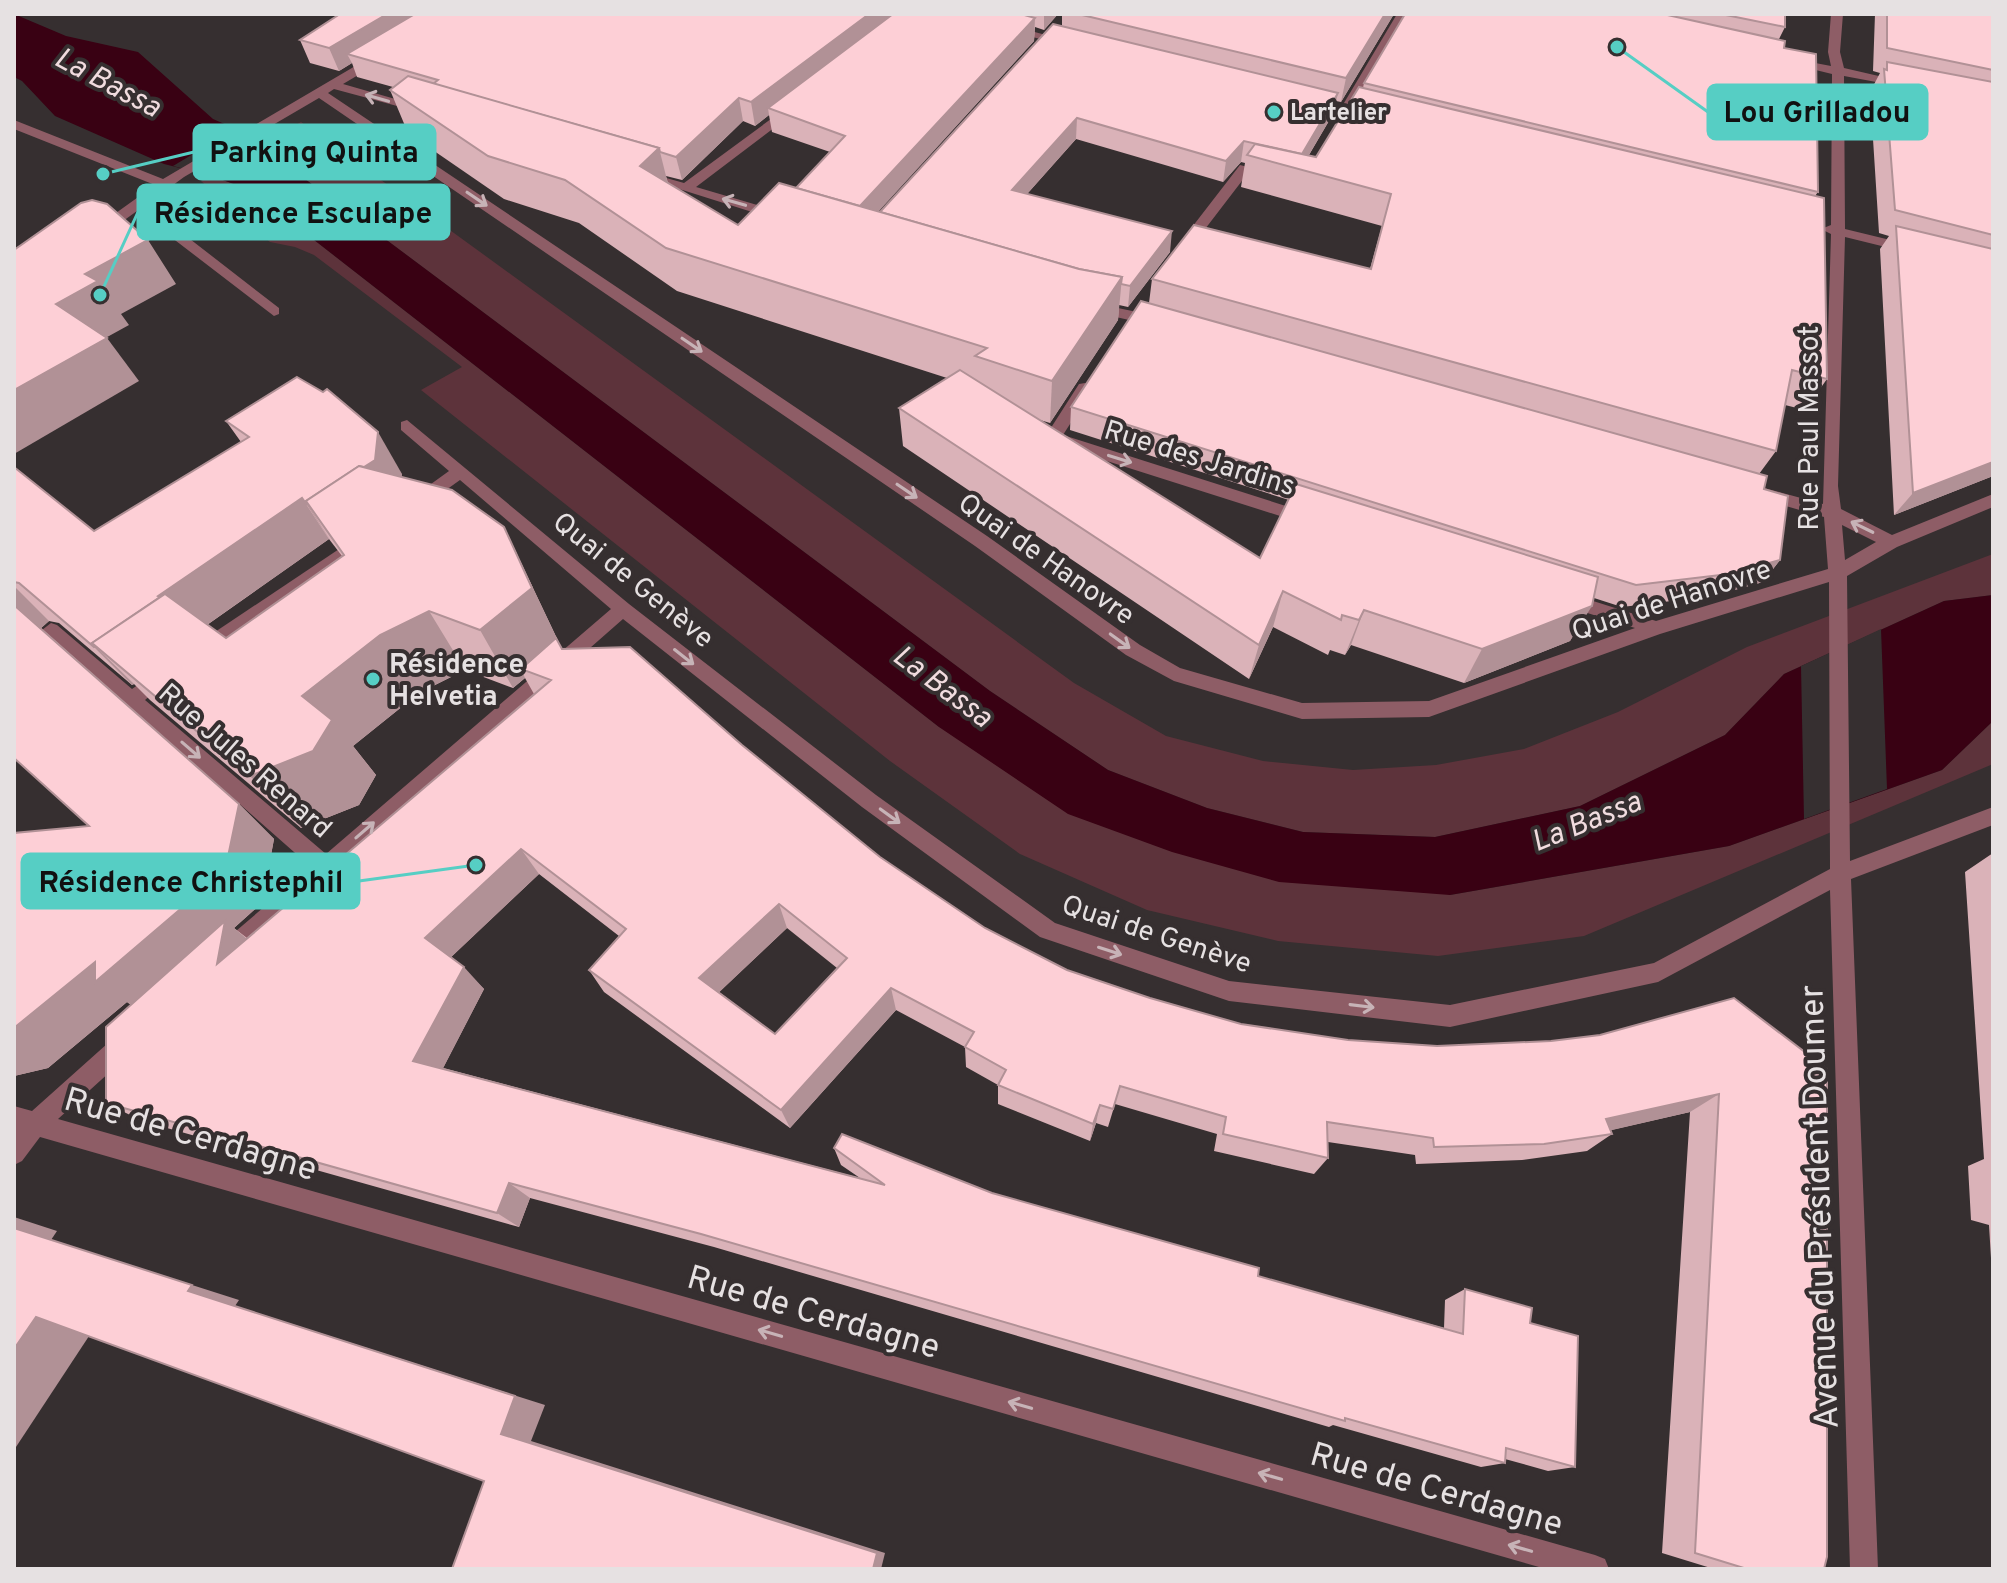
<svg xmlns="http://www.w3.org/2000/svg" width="2007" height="1583" viewBox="0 0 2007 1583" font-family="Overpass,sans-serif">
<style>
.green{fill:#5d333b}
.water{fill:#390113}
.pier{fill:#362f30}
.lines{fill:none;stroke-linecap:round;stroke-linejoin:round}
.minor{fill:#8e5d66;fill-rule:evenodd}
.wall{fill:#dab2b8;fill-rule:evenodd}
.shaded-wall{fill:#b19196}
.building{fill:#fdcfd6;stroke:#b19196;stroke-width:2;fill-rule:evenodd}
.oneway{stroke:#c7b3b7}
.poi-dot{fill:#56cec4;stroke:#362f30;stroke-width:3}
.labels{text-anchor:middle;stroke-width:8;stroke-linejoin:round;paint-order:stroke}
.far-poi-label{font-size:24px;font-weight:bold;fill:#e6e1e2;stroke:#362f30;text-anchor:start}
.street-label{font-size:28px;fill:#e6e1e2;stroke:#362f30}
.poi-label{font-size:28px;font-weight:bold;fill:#e6e1e2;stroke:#362f30;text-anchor:start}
.water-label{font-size:30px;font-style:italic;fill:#f1dcdf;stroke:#362f30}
.near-street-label{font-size:34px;fill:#e6e1e2;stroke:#362f30}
.leader{fill:none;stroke:#56cec4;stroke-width:3}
.callout-dot{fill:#56cec4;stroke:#362f30;stroke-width:3}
.callout{fill:#56cec4;stroke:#56cec4;stroke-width:3}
.callout-label{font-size:30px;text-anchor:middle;font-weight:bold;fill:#111}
</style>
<rect width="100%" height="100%" fill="#362f30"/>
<g class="green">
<polygon points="301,122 1074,683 1166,736 1263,761 1353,770 1436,765 1524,749 1618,712 1747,647 1993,554 1993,595 1944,601 1784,674 1725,735 1580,806 1435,837 1303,832 1207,808 1108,770 990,691 305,179 266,142"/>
<polygon points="212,176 250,190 939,727 1450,895 1729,846 1942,770 1993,721 1993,764 1584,936 1438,956 1278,941 1147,910 1020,854 890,761 421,390 462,367 314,255 295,247 270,242 201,181"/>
</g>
<polygon class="water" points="14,14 66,36 138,52 213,119 266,142 305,179 990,691 1108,770 1207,808 1303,832 1435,837 1580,806 1725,735 1784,674 1944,601 1993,595 1993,721 1942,770 1729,846 1450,895 1279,882 1172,852 1068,814 939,727 250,190 212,176 164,164 55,116 22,81 14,77"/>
<g class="pier">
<polygon points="235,129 258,139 200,173 173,166"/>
<polygon points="1881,629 1887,789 1804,819 1801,666"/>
</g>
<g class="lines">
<g class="minor">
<polygon points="948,14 968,14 1072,42 1066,46"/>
<polygon points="1397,14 1409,14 1353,108 1342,111 1341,108"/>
<path d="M1831 14H1843L1840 52 1844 68 1909 83 1903 87 1844 76 1845 229 1915 246 1917 249 1910 253 1845 237 1838 486 1841 509 1892 535 1993 494V507L1897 547 1847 576 1850 861 1993 807V825L1851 879 1878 1569H1850L1830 890 1658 982 1450 1027 1229 1001 1040 937 862 807 623 619 232 962 224 965 216 962 213 955 216 948 311 867 42 630 51 623 57 625 132 689 155 673H169L171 678 145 700 326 854 611 609 460 480 425 505H413L410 501 413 497 449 471 401 430V422L407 420 629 604 876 795 1055 923 1229 981 1450 1005 1654 963 1830 869 1829 582 1660 634 1429 717 1302 719 1174 681 1126 655 975 546 319 98 184 177 146 205 279 308V314L274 316 137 211 105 234H95V228L155 185 14 129V120L163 179 374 55H382V61L343 84 423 107V113L334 89 328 93 987 536 1140 645 1180 668 1302 703 1429 701 1635 628 1562 605 1559 600 1562 595 1568 593 1656 621 1828 569 1824 517 1758 498 1756 494 1764 488 1823 504 1831 234 1821 229 1831 225 1832 74 1783 62 1789 58 1831 66 1828 52ZM1842 525 1876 542 1845 560Z"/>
<polygon points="790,105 796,109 795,112 696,187 784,213 784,219 774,219 638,176 645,172 684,183"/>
<polygon points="1240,165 1275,174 1268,178 1248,173 1189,250 1179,250 1179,244"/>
<polygon points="1094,303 1156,316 1164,321 1156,326 1089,311 1089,305"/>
<polygon points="1085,383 1093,388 1063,435 1314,515 1317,519 1314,523 1302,523 1047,442 1047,434 1079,384"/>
<polygon points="363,533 369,534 372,539 369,544 208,656 194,656 192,651 194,646"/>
<polygon points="125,1032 133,1035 136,1043 133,1051 58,1119 1595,1555 1605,1559 1609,1569 1546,1569 40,1137 22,1161 14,1165 14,1106 32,1111 117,1035"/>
</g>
</g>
<g class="wall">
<path d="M340 14H1058L1044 30 1035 27 1034 41 878 211 880 212 1062 26V14H1394L1341 102 1336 101 1333 114 1309 155 1316 157 1363 88 1364 83 1405 14H1785V27L1779 39 1784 48 1818 192 1815 196 1827 379 1805 410 1785 405 1776 451 1759 474 1764 489 1780 560 1763 582 1713 596 1622 607 1594 598 1570 641 1464 683 1351 645 1345 655 1330 650 1328 655 1273 627 1249 679 903 446 899 408 947 378 677 291 579 223 504 199 408 133 390 90 393 87 357 77 352 63 339 71 310 63 300 40ZM769 115 772 132 830 152 796 188 738 225 668 183 666 176 682 180 743 121 755 126ZM1076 139 1223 182 1241 162 1245 163 1241 187 1382 226 1370 269 1152 279 1149 303 1071 407 1070 430 1289 500 1260 558 1040 420 1050 423 1118 320 1119 305 1128 307 1170 252 1027 194Z"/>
<polygon points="1875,14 1993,14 1993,476 1894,515 1880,249 1889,236 1879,233 1870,92 1880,73 1873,71"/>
<path d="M226 421 402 474 401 477 504 527 562 649 742 745 880 857 985 928 1067 970 1150 998 1241 1024 1348 1040 1437 1046 1551 1041 1600 1035 1734 998 1824 1569H1714L1662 1553 1690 1112 1611 1130 1612 1134 1587 1151 1522 1160 1416 1164 1415 1155 1328 1142V1158L1314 1174 1214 1151 1217 1134 1115 1104 1108 1127 1096 1123 1090 1141 998 1104V1085L966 1067 965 1047 896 1010 790 1128 604 992 589 970 619 936 539 874 451 957 484 989 443 1068 860 1178 841 1165 834 1148 992 1193 1258 1276 1444 1328 1445 1300 1465 1289 1530 1323 1575 1467 1548 1471 1505 1459V1463L1481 1467 1333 1425 1329 1427 714 1247 530 1198 519 1227 142 1121 106 1103 131 1005 127 1002 48 1068 14 1076V833L89 826 14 758V467L94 531 241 442ZM329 539 342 556 226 638 207 625ZM49 621 59 623 132 685 134 684 150 700 301 828 359 805 376 775 353 746 419 693 465 670 513 688 525 678 534 694 247 938 234 928 262 903 274 839 239 804 41 628ZM787 928 837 968 775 1034 719 992Z"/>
<polygon points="1993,853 1993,1291 1989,1225 1971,1220 1968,1166 1984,1159 1965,872"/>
</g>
<g class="shaded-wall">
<polygon points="387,14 435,14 347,54 352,63 339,71 329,48"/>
<polygon points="869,14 901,14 768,108 769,115 755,126 751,102"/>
<polygon points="1044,14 1058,14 1044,30"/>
<polygon points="1385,14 1394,14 1341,102 1346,78"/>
<polygon points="1035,18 1034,41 859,233 856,209"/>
<polygon points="1338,93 1333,114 1300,170 1302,154"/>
<polygon points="739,98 743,121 682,180 676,157"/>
<polygon points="1077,118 1076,139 1012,211 1012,190"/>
<polygon points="1244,141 1241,162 1223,182 1226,161"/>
<polygon points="659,148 670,192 640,166"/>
<polygon points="1172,231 1170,252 1128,307 1130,286"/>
<polygon points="148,240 176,284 121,314 129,325 89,347 56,304 85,274"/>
<polygon points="1122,277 1118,320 1050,423 1052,381"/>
<polygon points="107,338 139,381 14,454 14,390"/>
<polygon points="378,432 402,474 399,502 337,545"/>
<polygon points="1993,462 1993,476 1894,515 1913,493"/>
<polygon points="302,498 329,539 194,634 158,596"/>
<polygon points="307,505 308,505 334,546"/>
<polygon points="504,527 533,588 576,679 521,669 525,678 513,688 480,630"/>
<polygon points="1780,560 1763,582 1713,596 1729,574"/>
<polygon points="14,586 49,621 39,630 14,606"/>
<polygon points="1283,591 1273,627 1249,679 1259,645"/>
<polygon points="1592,606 1570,641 1464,683 1482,649"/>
<polygon points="1364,610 1351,645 1345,655 1359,620"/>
<polygon points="429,611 465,670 419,693 353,746 376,775 359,805 301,828 250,776 302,696 380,635"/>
<polygon points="95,646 134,684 132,685 94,647"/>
<polygon points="239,804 274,839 262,903 234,928 254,945 140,1011 127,1002 48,1068 14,1076 14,1028"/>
<polygon points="521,849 539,874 447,961 425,938"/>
<polygon points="779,904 787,928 711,1000 699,978"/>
<polygon points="464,967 484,989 437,1080 413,1061"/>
<polygon points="891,988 896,1010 790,1128 781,1110"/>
<polygon points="1719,1094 1690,1112 1582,1137 1606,1119"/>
<polygon points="1100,1105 1096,1123 1090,1141 1093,1124"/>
<polygon points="509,1183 530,1198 519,1227 497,1213"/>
<polygon points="14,1217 57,1231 51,1240 14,1228"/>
<polygon points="192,1285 239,1300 235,1306 545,1405 531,1441 885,1553 881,1569 873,1569 501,1434 188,1291"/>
<polygon points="36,1317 93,1330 14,1450 14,1349"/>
</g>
<g class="building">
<polygon points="340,14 387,14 329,48 300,40"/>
<polygon points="415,14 869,14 751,102 739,98 676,157 660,152 659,148 433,84 438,80 347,54"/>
<polygon points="893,14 1021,14 1035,18 860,206 796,188 845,136 768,108"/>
<polygon points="1078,14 1385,14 1346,78"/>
<polygon points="1405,14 1663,14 1785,41 1784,48 1816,54 1818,192 1364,83"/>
<polygon points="1721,14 1785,14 1785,27"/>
<polygon points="1887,14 1993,14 1993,70 1887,48"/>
<polygon points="1053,24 1338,93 1302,154 1244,141 1226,161 1077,118 1012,190 1172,231 1130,286 1121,284 1122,277 1079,269 880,212"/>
<polygon points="1887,62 1993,82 1993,235 1895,210 1884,69 1887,70"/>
<polygon points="408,76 659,148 640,166 738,225 779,183 1079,269 1122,277 1052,381 975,356 987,348 666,248 565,180 488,156 390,90"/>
<polygon points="1359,87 1824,198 1827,379 1792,370 1776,451 1152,279 1194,225 1371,269 1391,194 1247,155 1255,144 1316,157"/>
<polygon points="92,200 107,204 148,240 85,274 98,281 56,304 107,338 14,390 14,250 81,203"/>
<polygon points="1896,226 1993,249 1993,462 1913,493"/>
<polygon points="1141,301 1767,476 1764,489 1788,496 1780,560 1729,574 1636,585 1071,407"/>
<polygon points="960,370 1260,558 1296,484 1598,577 1592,606 1482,649 1364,610 1359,620 1342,615 1341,620 1283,591 1259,645 899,408"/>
<polygon points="297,377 323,392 327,389 378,432 375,460 364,467 359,466 306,501 307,505 302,498 158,596 160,597 92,643 96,646 94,647 19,583 14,582 14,467 94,531 249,437 226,421"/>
<polygon points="359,466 452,490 504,527 532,588 480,630 429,611 380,635 302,696 332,720 313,751 250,776 92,643 165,594 226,638 344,555 306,501"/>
<polygon points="14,605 239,804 225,871 95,982 95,962 14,1028 14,833 89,826 14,758"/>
<path d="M556 638 562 649 630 647 742 745 880 857 985 928 1067 970 1150 998 1241 1024 1348 1040 1437 1046 1551 1041 1600 1035 1734 998 1827 1069V1557L1824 1569H1747L1695 1553 1719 1094 1606 1119 1612 1134 1544 1144 1434 1147 1433 1138 1327 1122 1328 1158 1223 1134 1226 1117 1120 1086 1113 1109 1100 1105 1093 1124 998 1085 1006 1070 965 1047 974 1032 891 988 781 1110 589 970 626 929 521 849 425 938 464 967 413 1061 885 1185 834 1148 842 1134 992 1193 1259 1268 1258 1276 1463 1334 1465 1289 1532 1308 1530 1323 1578 1336 1575 1467 1506 1448 1505 1463 1345 1418V1421L701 1234 509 1183 497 1213 106 1103V1027L225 921 217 964 551 680 521 669ZM779 904 847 958 775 1034 699 978Z"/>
<polygon points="14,1228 192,1285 188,1291 515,1396 501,1434 877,1553 873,1569 452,1569 484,1481 36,1317 14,1349"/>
</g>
<defs><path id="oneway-shaft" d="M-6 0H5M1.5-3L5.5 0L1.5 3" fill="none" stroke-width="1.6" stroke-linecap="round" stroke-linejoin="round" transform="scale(2)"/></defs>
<g class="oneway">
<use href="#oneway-shaft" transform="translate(377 98) rotate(-164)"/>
<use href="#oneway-shaft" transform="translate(477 199) rotate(34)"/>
<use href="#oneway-shaft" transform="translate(734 202) rotate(-164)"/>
<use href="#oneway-shaft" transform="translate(692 345) rotate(34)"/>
<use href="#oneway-shaft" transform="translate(1120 459) rotate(17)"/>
<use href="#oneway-shaft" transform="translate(907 491) rotate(34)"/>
<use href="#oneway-shaft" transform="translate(1862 527) rotate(-154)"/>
<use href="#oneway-shaft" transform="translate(1120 641) rotate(36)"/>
<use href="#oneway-shaft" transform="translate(684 657) rotate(38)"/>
<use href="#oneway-shaft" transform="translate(191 750) rotate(41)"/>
<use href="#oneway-shaft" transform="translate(890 816) rotate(36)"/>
<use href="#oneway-shaft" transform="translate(365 830) rotate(-41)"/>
<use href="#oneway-shaft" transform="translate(1110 951) rotate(18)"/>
<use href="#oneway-shaft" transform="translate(1362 1006) rotate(7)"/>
<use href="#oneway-shaft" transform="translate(770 1333) rotate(-164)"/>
<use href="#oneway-shaft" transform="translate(1020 1405) rotate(-164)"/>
<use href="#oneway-shaft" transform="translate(1270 1476) rotate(-164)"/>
<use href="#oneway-shaft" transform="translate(1520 1548) rotate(-164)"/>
</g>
<g class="poi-dot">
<circle cx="1274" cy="112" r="8"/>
<circle cx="373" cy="679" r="8"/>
</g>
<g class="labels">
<g class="far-poi-label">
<text x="1290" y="120">Lartelier</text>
</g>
<g class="street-label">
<text transform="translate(1808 428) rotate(-90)" y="10">Rue Paul Massot</text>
<text transform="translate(1200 457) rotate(17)" y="10">Rue des Jardins</text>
<text transform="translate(1047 558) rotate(35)" y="10">Quai de Hanovre</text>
<text transform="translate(634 579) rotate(39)" y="10">Quai de Genève</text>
<text transform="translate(1671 599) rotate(-18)" y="10">Quai de Hanovre</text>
<text transform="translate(246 760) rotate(41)" y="10">Rue Jules Renard</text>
<text transform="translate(1157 933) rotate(18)" y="10">Quai de Genève</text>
</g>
<g class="poi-label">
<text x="389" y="673">Résidence<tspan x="389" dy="32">Helvetia</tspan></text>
</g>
<g class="water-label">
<text transform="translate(108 82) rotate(28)" y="10">La Bassa</text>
<text transform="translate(943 686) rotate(37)" y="10">La Bassa</text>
<text transform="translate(1586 821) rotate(-22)" y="10">La Bassa</text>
</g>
<g class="near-street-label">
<text transform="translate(191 1133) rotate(16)" y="12">Rue de Cerdagne</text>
<text transform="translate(1818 1207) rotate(-92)" y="12">Avenue du Président Doumer</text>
<text transform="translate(814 1311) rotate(16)" y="12">Rue de Cerdagne</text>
<text transform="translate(1437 1488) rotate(16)" y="12">Rue de Cerdagne</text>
</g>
</g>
<path class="leader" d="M1617 47L1708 112M103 174L194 152M100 295L138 212M476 865L359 881"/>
<g class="callout-dot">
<circle cx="1617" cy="47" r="8"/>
<circle cx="103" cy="174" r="8"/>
<circle cx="100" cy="295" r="8"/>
<circle cx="476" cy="865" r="8"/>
</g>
<g class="callout">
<rect x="1708" y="85" width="219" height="54" rx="8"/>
<rect x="194" y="125" width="241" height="54" rx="8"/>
<rect x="138" y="185" width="311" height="54" rx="8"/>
<rect x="22" y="854" width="337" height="54" rx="8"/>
</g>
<g class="callout-label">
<text x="1817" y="122">Lou Grilladou</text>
<text x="314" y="162">Parking Quinta</text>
<text x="293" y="223">Résidence Esculape</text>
<text x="191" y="892">Résidence Christephil</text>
</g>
<rect width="2007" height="1583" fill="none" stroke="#e6e1e2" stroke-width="32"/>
</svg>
